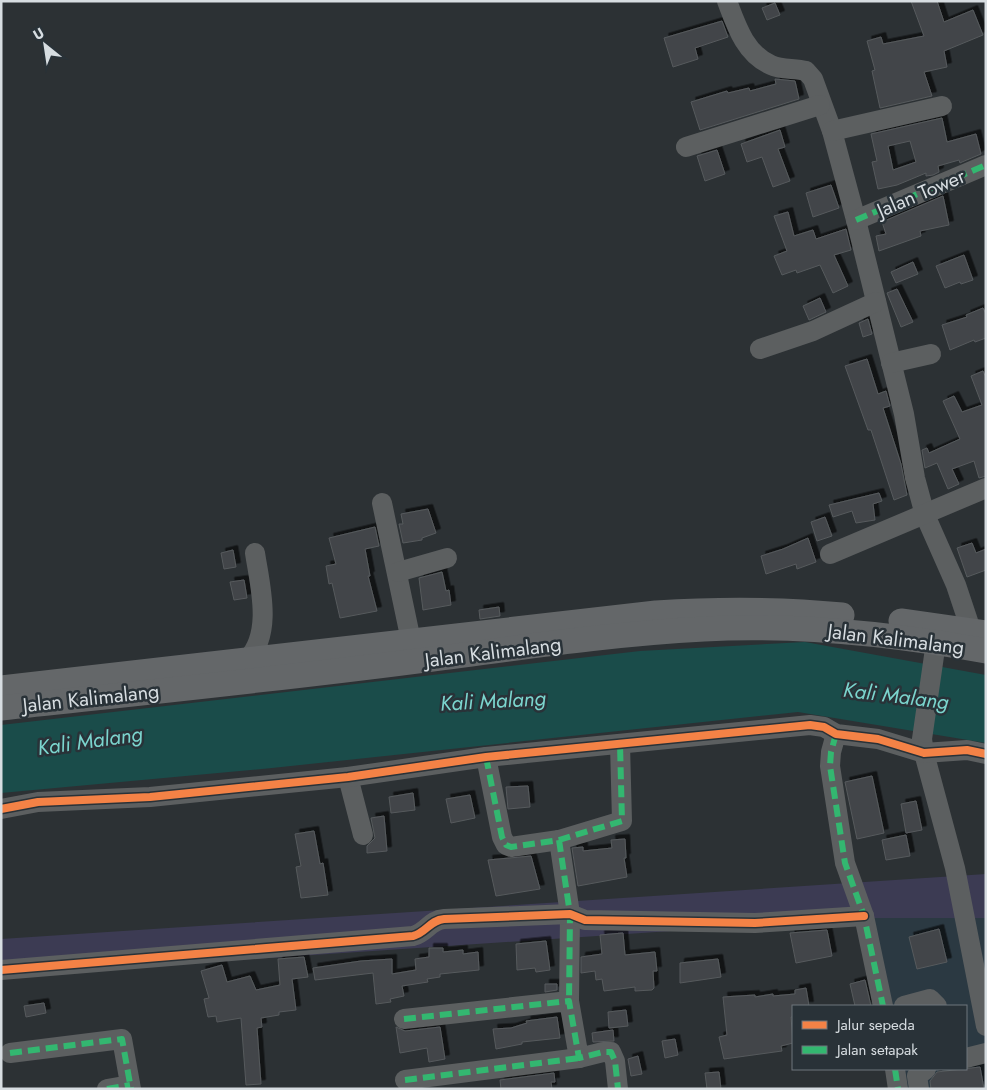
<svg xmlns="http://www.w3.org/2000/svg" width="987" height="1090" viewBox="0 0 987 1090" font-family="Jost,sans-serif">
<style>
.built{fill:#2b3942}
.green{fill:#3c3b53}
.water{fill:#1a4c4a}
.building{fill:#424548;stroke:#565a5d;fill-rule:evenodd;filter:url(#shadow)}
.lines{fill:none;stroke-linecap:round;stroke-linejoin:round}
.minor{stroke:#5c5f60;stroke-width:20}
.major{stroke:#646769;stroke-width:25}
.quiet{stroke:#33b770;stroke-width:6;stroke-dasharray:12 6;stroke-linecap:butt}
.cycleway-casing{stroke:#293238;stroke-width:11}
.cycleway{stroke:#f48246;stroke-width:8}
.labels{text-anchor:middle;stroke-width:5;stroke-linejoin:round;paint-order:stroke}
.street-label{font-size:20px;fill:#d7dde1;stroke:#293238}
.water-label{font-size:21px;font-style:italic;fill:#7bd5ce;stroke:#293238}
</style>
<defs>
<filter id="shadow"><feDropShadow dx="4.5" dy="-4.5" stdDeviation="0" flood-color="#0009"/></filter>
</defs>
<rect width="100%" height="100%" fill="#2c3134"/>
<polygon class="built" points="864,918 986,918 986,1089 899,1089 896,1069 966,1069 966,1006 885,1006"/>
<polygon class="green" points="986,874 986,918 864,918 1,976 1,939"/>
<polygon class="water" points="805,642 986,675 986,743 798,712 272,768 1,793 1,725 640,651"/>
<g class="building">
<polygon points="911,1 937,1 944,22 973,10 983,35 944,51 947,67 924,72 932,96 880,108 872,71 875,70 867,41 881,37 883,44 924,36"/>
<polygon points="775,3 780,15 767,20 762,8"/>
<polygon points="722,21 728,37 695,48 698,59 673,67 664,38"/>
<polygon points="775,79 795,81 799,99 700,130 691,102 727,91 728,93 749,88 750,91 776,84"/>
<path d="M942 118 947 142 976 134 981 154 962 162 960 163 959 160 938 166 939 172 933 175 926 176V173L897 185 878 189 872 162 877 161 871 134ZM910 141 916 162 893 170 888 146Z"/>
<polygon points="780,130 785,147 778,149 790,181 773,187 762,157 747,162 741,144"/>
<polygon points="717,150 725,174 705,181 697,156"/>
<polygon points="831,185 839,208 813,217 806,193"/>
<polygon points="943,196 949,225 920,231 921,236 879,251 876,236 886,234 882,222"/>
<polygon points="788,212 794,236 813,230 816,239 846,229 851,250 834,255 848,286 833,293 820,265 797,273 796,270 782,275 774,256 787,251 774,216"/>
<polygon points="964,255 973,280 961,284 960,282 945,288 936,266"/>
<polygon points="913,262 918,274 896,283 891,272"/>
<polygon points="897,289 913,322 901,327 887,293"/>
<polygon points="820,298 826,312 809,320 803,306"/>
<polygon points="983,308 986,314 986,338 975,342 974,340 950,350 942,325 967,317 966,315"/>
<polygon points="868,319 872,334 863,337 859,323"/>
<polygon points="867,359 878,394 886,391 887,395 890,406 883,408 901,464 907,495 894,500 871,430 868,430 845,366"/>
<polygon points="983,371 986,378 986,476 979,478 974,461 952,469 959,484 948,489 937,463 925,468 922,450 927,448 929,453 960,439 943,401 954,396 962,412 982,405 971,376"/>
<polygon points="879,493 882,501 873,504 875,520 856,523 852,511 833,517 829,505"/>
<polygon points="428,509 436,533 422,538 422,540 403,543 399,524 403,524 401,514"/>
<polygon points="825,517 832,536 817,541 811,522"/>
<polygon points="375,527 379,546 365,549 370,576 368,576 377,611 340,618 332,583 329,584 326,566 336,564 329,538"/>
<polygon points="808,538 816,562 797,569 796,564 766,574 761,556 783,549"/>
<polygon points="972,543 976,553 986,549 986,570 967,577 957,548"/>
<polygon points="233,550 236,567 224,569 221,553"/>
<polygon points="442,572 446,591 449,590 451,605 423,610 419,578"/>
<polygon points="244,580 247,598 234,600 230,582"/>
<polygon points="499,607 500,616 480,619 479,610"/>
<polygon points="872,776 884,833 857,839 845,782"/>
<polygon points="528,786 530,807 508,809 506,787"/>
<polygon points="413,793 415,810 391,813 389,797"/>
<polygon points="470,795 475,818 451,823 446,799"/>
<polygon points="916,801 922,830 906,833 901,804"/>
<polygon points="384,816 387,851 367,853 367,846 375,838 371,818"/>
<polygon points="314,831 320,864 323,863 328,895 301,898 296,867 301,866 295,834"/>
<polygon points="906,835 910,856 886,860 882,840"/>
<polygon points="625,839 626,858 624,858 627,877 578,886 572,848 583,847 583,851 612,848 611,840"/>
<polygon points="531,856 540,889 496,896 488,860"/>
<polygon points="939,929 947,962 917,969 909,937"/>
<polygon points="827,930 832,956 796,963 790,933"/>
<polygon points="623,933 625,955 655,952 657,971 653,971 654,988 652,990 635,991 635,987 604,991 602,979 596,980 595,971 581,973 581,957 602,954 600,935"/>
<polygon points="546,941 550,970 536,972 535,968 517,970 516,944"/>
<polygon points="429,948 443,948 443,952 463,950 463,954 478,952 479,970 440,974 440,977 427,979 428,982 402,986 404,996 390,999 391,1002 376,1004 373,973 315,980 313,968 361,961 392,959 392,974 416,970 415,959 429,957"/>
<polygon points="304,957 308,977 292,979 296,1010 279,1012 279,1015 261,1018 262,1027 257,1028 261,1084 246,1085 241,1018 217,1022 216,1016 208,1017 204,999 209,998 201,971 222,965 227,982 250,976 256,990 280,985 278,959"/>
<polygon points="718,959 721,977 680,983 680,963"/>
<polygon points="865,980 871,1006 855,1006 850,984"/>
<polygon points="545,984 557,984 557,990 545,992"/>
<polygon points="806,988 809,1006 793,1006 793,1017 791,1017 793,1043 781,1046 782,1051 724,1059 719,1037 727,1035 723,997 755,995 755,997 773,994 773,996 795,994 795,990"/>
<polygon points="44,1003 46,1013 26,1017 24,1006"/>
<polygon points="626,1010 628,1026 609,1028 608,1012"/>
<polygon points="557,1017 560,1038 522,1042 522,1044 496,1049 493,1029 511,1028 527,1023 526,1021"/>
<polygon points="396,1027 405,1031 440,1027 445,1059 429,1062 427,1048 400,1053"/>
<polygon points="613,1030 614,1041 593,1042 592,1033"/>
<polygon points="675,1039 678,1055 665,1058 662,1041"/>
<polygon points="638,1056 642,1074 631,1076 628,1059"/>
<polygon points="980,1067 984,1089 931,1089 930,1081 937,1072"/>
<polygon points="719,1072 721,1089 707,1089 705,1073"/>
<polygon points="554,1073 555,1082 551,1082 552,1089 501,1089 500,1080"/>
</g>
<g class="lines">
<g class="minor">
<path d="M727 1C736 25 745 54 771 65 781 70 795 68 806 71L813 79 832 131 856 220 904 414 915 478 925 515 956 585 968 621 966 645"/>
<polyline points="832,131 942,106"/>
<polyline points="686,147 820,105"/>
<polyline points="856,220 986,165"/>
<polyline points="760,349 813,331 876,302"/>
<polyline points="891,363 931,354"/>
<polyline points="382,503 414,655"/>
<polyline points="830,554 986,488"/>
<polyline points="398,572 447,558"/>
<polyline points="936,642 922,739 924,753 955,868 986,1026"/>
<path d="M248 668 247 660C273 633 260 586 255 553"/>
<polyline points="836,734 831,752 830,766 845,863 864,916 883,1006"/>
<polyline points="486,757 502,837 506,845 511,847 559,840 622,821 620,744"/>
<polyline points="348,777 363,835"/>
<polyline points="1,809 38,802 150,797 348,777 486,757 810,725 824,727 836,734 878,739 924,753 967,750 986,754"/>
<polyline points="559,840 570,914 569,1001"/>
<path d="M1 970 413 936C426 933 430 920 444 919L570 914 585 920 755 923 864 916"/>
<polyline points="904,1006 930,999 937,1006"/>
<polyline points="404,1019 569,1001 579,1058 603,1052 611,1052 615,1061 618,1089"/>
<polyline points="10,1053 122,1039 131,1089"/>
<polyline points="966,1058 986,1053"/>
<polyline points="895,1069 898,1089"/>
<polyline points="405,1080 579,1058"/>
<polyline points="107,1089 130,1085"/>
<polyline points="919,1089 917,1076 926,1069"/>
</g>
<g class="major">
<polyline points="901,621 986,633"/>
<path d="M1 688 656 613C718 609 780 609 842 615"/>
<path d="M1 708C140 693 279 679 417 661 512 649 607 634 704 629 798 624 893 634 986 651"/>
</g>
<g class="quiet">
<polyline points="856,220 986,165"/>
<polyline points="836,734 831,752 830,766 845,863 864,916 883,1006"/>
<polyline points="486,757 502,837 506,845 511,847 559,840 622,821 620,744"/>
<polyline points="559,840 570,914 569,1001"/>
<polyline points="404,1019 569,1001 579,1058 603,1052 611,1052 615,1061 618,1089"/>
<polyline points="10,1053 122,1039 131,1089"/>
<polyline points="895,1069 898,1089"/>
<polyline points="405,1080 579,1058"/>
<polyline points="107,1089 130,1085"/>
</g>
<g class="cycleway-casing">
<g id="cycleway">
<polyline points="1,809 38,802 150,797 348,777 486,757 810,725 824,727 836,734 878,739 924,753 967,750 986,754"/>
<path d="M1 970 413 936C426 933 430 920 444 919L570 914 585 920 755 923 864 916"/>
</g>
</g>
<use href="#cycleway" class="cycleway"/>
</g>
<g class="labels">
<g class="street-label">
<text transform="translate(921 193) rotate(-23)" y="7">Jalan Tower</text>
<text transform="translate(896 639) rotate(7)" y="7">Jalan Kalimalang</text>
<text transform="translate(493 652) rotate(-7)" y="7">Jalan Kalimalang</text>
<text transform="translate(91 698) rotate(-6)" y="7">Jalan Kalimalang</text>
</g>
<g class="water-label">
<text transform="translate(896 696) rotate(7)" y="7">Kali Malang</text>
<text transform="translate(493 701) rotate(-3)" y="7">Kali Malang</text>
<text transform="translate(90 741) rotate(-8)" y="7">Kali Malang</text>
</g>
</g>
<rect width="987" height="1090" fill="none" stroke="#d7dde1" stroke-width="5"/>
<rect x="792" y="1005" width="175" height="65" fill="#293238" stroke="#6f767c"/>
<rect x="802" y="1021" width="25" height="8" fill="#f48246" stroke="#6f767c"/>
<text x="837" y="1030" font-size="15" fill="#d7dde1">Jalur sepeda</text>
<rect x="802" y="1046" width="25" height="8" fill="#33b770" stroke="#6f767c"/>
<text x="837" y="1055" font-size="15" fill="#d7dde1">Jalan setapak</text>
<g transform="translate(45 45) rotate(330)" stroke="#293238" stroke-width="4" paint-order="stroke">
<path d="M0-4L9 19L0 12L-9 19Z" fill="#d7dde1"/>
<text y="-8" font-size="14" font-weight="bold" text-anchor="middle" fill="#d7dde1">U</text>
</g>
</svg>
